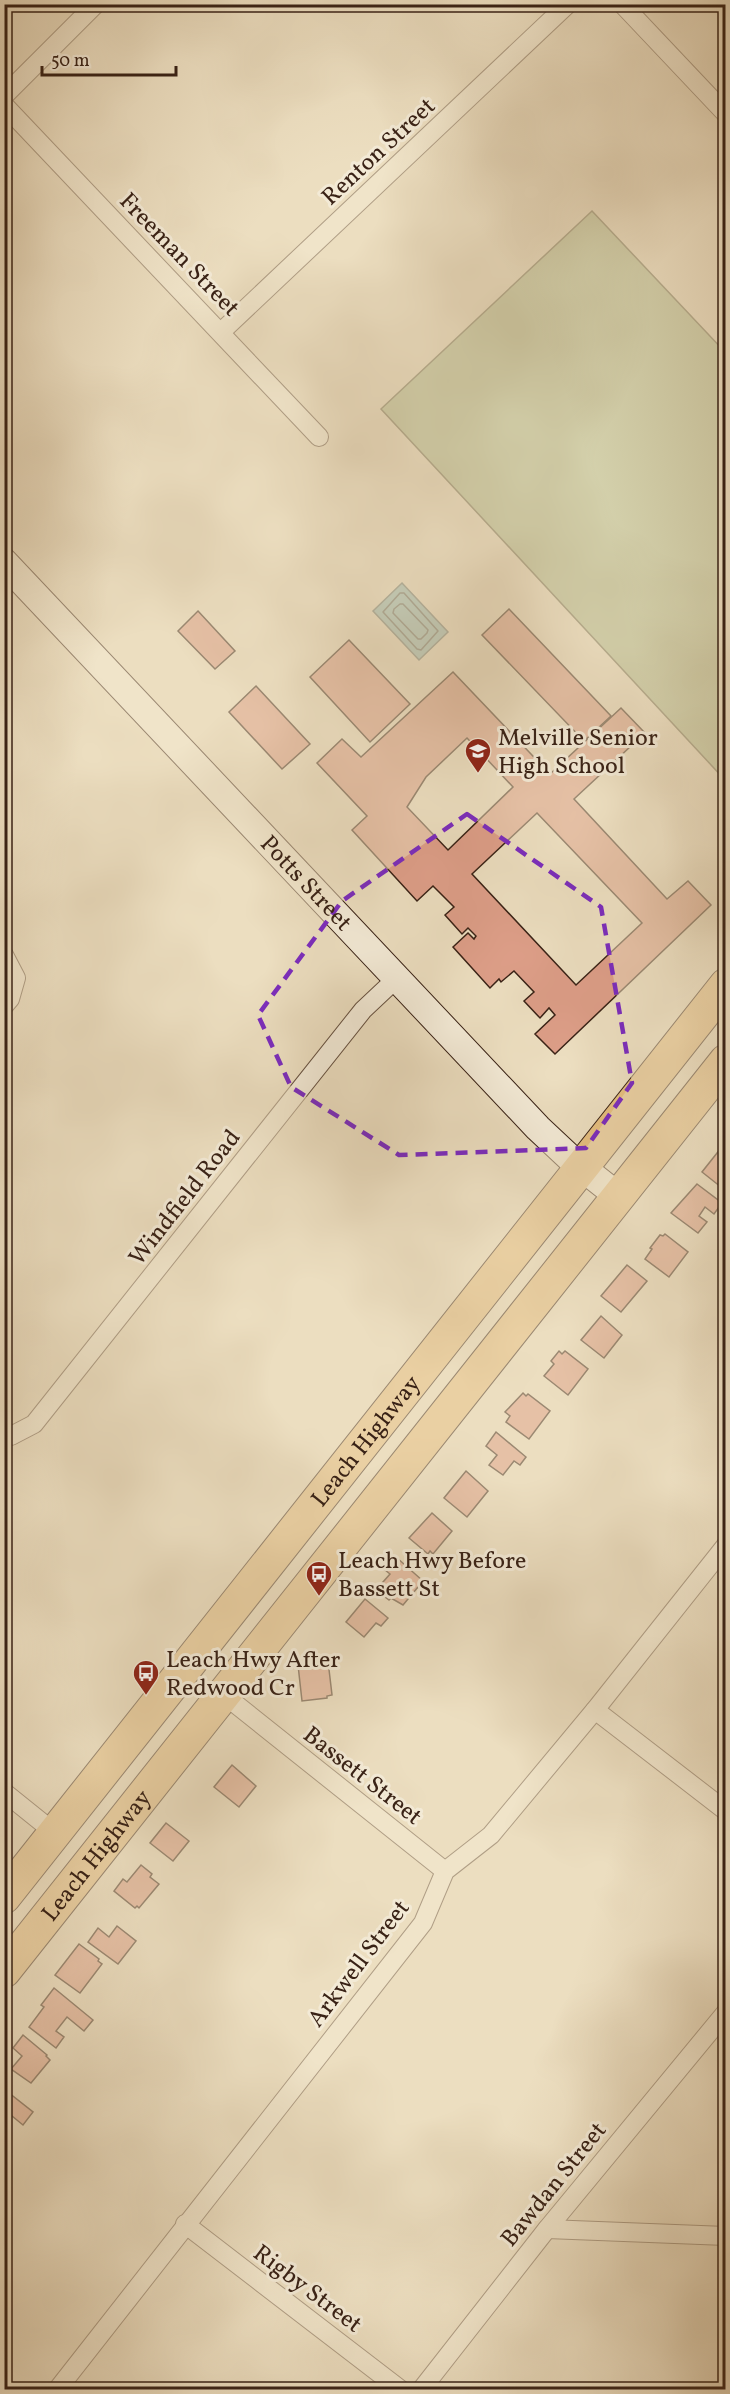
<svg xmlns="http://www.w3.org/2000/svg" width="730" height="2394" viewBox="0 0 730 2394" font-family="Vollkorn,serif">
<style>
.green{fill:#b5c294;stroke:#777255;stroke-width:1.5}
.water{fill:#99bcb5;stroke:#737e75;stroke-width:1.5}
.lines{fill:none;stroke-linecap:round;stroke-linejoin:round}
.shore{stroke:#696f66;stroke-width:1.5}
.building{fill:#dd9e88;stroke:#392216;stroke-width:1.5;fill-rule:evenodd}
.street-casing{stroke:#665140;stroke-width:20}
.secondary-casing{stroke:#392216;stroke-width:29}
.highway-casing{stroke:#392216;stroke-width:35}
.street{stroke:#f3ead6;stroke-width:18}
.secondary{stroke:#f3ead6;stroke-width:27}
.highway{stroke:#e6bf80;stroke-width:33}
.marked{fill:none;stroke:#7b2cbf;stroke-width:4.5;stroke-dasharray:12 8;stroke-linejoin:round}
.labels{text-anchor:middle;stroke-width:6;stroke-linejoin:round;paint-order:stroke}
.street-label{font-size:24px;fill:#392216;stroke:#f3ead6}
.poi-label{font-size:24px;fill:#392216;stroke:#f3ead6;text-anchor:start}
</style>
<rect width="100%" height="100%" fill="#ecdec0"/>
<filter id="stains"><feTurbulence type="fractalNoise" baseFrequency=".00333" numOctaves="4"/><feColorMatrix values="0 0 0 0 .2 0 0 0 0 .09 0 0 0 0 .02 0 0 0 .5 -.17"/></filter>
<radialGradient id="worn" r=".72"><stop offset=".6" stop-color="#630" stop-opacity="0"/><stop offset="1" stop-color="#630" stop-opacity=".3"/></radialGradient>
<polygon class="green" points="592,211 725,352 725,780 381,409"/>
<polygon class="water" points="402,583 448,632 419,660 373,611"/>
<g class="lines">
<g class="shore">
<polygon points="400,593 404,593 438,631 421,650 417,649 383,612"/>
<polygon points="400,604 403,604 428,630 427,633 421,639 418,639 393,613 394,609"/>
</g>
</g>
<g class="building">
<polygon points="509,609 611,716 584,741 482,635"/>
<polygon points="198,611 235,651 215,669 178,631"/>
<polygon points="349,640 410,704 370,742 310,677"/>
<path d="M453 672 550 774 621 708 645 733 574 799 667 899 688 881 711 905 555 1054 535 1034 555 1015 549 1008 540 1018 524 1001 534 992 514 971 501 982 499 979 490 988 453 947 468 933 474 939 476 936 468 928 462 934 445 915 454 907 433 886 417 901 352 830 367 816 317 763 342 739 361 757ZM467 738 513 787 448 850 407 807 426 777ZM537 813 642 923 576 985 472 874Z"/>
<polygon points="256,686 310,744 282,769 229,712"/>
<polygon points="721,1148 726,1151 726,1191 702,1172"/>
<polygon points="697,1184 722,1203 714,1214 705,1207 699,1216 707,1222 698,1233 671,1213"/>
<polygon points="665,1234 688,1252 669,1277 645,1259 652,1249 650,1248 660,1235 663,1236"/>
<polygon points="627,1265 647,1281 621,1312 601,1296"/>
<polygon points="601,1316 622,1335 604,1358 581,1340"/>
<polygon points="559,1351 562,1354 565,1351 588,1369 568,1395 544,1376 554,1364 551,1361"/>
<polygon points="523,1393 526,1396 528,1394 550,1411 529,1439 506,1422 510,1416 505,1412"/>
<polygon points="496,1432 526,1457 520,1465 514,1461 503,1475 489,1465 497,1455 486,1446"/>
<polygon points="466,1471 488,1491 467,1517 444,1498"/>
<polygon points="432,1513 452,1531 433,1554 430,1551 428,1554 409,1538"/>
<polygon points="396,1557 423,1581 403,1605 391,1598 389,1600 376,1590 390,1574 385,1570"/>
<polygon points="365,1599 388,1618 381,1626 376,1623 364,1637 346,1622"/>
<polygon points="328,1661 332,1695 327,1696 327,1698 302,1701 298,1665"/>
<polygon points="232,1765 256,1786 239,1807 214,1787"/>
<polygon points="166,1823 189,1841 173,1861 150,1843"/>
<polygon points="141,1865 152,1874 150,1877 159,1884 139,1908 137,1906 135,1908 114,1891 123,1879 127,1882"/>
<polygon points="117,1926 136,1941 118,1964 88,1942 98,1928 109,1937"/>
<polygon points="79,1944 99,1959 98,1961 102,1964 80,1993 55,1975"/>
<polygon points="54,1988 93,2020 84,2031 67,2017 56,2031 64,2037 56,2048 29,2027 44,2007 41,2005"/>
<polygon points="23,2035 47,2055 46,2056 50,2060 31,2083 11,2069 22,2056 13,2048"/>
<polygon points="4,2089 33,2112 23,2125 12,2116 4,2125"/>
</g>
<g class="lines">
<g class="street-casing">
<g id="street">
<polyline points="622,4 726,114"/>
<polyline points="4,96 96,4"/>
<polyline points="4,105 319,437"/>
<polyline points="221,332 568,4"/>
<polyline points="4,955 16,978 10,999 4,1006"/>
<polyline points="4,1435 11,1436 34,1424 363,1010 397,978"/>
<polyline points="223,1694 445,1871"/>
<polyline points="595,1710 726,1811"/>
<polyline points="4,1792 55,1833"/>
<polyline points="185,2224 401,2390"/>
<polyline points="547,2229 726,2236"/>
<polyline points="57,2390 423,1923 445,1871 491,1835 595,1710 726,1545"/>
<polyline points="421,2390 547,2229 726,2012"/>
</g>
</g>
<g class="secondary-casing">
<g id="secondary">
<path id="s1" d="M4 562 538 1128 570 1158 618 1196"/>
</g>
</g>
<g class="highway-casing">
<g id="highway">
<path id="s2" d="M4 1897 726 985"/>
<path id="s3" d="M4 1971 726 1061"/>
</g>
</g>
<use href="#street" class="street"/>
<use href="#secondary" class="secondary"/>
<use href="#highway" class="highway"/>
</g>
<path d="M0 0H730V2394H0ZM467 814 601 907 632 1083 586 1148 399 1155 291 1087 258 1015 342 901Z" fill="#ecdec0" fill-opacity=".55" fill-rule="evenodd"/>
<path class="marked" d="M467 814 601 907 632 1083 586 1148 399 1155 291 1087 258 1015 342 901Z"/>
<defs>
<g id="school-pin" transform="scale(1.35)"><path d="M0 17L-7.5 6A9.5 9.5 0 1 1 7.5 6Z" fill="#8f2418" stroke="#f3ead6"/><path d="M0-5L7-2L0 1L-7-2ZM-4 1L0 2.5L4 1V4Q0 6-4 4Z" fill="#fff"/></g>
<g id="bus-pin" transform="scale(1.35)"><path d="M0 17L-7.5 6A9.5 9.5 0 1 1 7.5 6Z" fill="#8f2418" stroke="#f3ead6"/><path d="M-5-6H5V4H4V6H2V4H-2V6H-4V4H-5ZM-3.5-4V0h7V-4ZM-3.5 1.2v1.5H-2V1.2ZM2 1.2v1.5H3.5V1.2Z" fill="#fff"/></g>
</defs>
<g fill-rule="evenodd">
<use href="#school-pin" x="478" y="751"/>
<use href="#bus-pin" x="319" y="1574"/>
<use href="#bus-pin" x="146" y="1673"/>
</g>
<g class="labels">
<g class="street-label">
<text transform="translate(378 151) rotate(-43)" y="8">Renton Street</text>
<text transform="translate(180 254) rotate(46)" y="8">Freeman Street</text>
<text dy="8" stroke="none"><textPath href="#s1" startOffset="441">Potts Street</textPath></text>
<text transform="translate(184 1197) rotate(-52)" y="8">Windfield Road</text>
<text dy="8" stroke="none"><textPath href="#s2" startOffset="582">Leach Highway</textPath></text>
<text transform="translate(363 1775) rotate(38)" y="8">Bassett Street</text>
<text dy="8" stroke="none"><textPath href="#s3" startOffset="148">Leach Highway</textPath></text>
<text transform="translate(358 1963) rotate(-53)" y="8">Arkwell Street</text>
<text transform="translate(553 2184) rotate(-51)" y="8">Bawdan Street</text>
<text transform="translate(308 2288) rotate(37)" y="8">Rigby Street</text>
</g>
<g class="poi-label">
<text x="498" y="745">Melville Senior<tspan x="498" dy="28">High School</tspan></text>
<text x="338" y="1568">Leach Hwy Before<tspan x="338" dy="28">Bassett St</tspan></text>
<text x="166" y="1667">Leach Hwy After<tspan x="166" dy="28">Redwood Cr</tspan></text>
</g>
</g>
<rect width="730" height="2394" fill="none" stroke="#ecdec0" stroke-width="24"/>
<rect x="6" y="6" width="718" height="2382" fill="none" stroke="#392216" stroke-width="3"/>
<rect x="12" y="12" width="706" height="2370" fill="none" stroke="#392216" stroke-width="1.5"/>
<path d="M42 66v9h134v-9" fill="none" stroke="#392216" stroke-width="3"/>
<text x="51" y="66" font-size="18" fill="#392216" stroke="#f3ead6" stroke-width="4.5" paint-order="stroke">50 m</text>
<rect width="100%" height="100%" filter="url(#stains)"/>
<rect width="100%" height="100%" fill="url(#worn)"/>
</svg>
